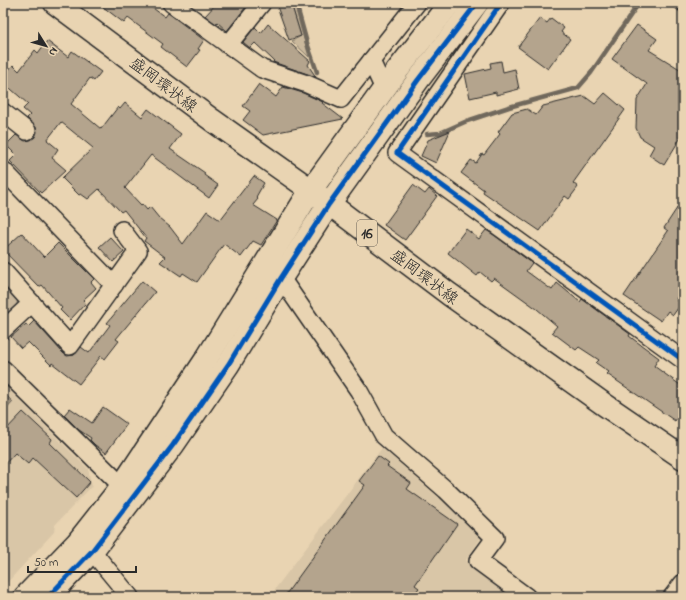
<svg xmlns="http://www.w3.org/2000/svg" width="686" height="600" viewBox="0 0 686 600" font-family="'Indie Flower','Klee One',sans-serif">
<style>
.built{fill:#d9c6a7}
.green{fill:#cab89c;stroke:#7a7264}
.water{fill:#9e917d;stroke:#70685c}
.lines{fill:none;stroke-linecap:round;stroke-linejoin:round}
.stream{stroke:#70685c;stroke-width:4.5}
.building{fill:#b4a48d;stroke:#2b2b2b}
.street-casing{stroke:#2b2b2b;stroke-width:20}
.secondary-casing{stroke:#2b2b2b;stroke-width:25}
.primary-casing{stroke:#2b2b2b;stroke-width:25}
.street{stroke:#e9d4b2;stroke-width:17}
.secondary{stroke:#e9d4b2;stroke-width:22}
.primary{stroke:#e9d4b2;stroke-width:22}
.rail-casing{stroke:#2b2b2b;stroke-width:4.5}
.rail{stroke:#e9d4b2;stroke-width:3;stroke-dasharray:9;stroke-linecap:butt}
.cycleway-casing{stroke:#e9d4b2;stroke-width:8}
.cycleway{stroke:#0057b8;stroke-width:5}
.labels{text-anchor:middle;stroke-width:3.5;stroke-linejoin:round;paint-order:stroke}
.shield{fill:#e9d4b2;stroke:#645e54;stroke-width:1}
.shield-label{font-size:15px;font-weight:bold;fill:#2b2b2b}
.street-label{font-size:16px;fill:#2b2b2b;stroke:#e9d4b2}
</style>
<rect width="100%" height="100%" fill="#e9d4b2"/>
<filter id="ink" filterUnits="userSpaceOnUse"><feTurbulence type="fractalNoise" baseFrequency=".025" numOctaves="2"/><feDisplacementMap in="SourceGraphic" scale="8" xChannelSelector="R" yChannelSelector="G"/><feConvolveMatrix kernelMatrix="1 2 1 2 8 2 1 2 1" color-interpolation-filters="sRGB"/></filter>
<g filter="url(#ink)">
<g class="built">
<polygon points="3,384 88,469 92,486 55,525 54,532 3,587"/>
<polygon points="382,448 482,536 466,560 515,597 269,597"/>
</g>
<g class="green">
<polygon points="291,3 294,3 309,57 292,41 301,36"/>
<polygon points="3,281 18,297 17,304 3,317"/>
</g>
<polygon class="water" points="3,392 13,402 3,413"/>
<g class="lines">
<g class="stream">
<polyline points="296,3 307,43 317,72"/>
<polyline points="427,134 440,133 467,121 509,107 578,88 591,73 639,3"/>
</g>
</g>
<g class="building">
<polygon points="98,3 146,3 165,17 168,13 204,40 198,49 200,50 187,67 161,47 163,44 128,18 124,23"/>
<polygon points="217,3 249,3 227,31 217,22 216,24 205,16"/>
<polygon points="283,3 291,3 301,36 289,40 278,9"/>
<polygon points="540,18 547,23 551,18 564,28 561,32 570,39 548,69 518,47"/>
<polygon points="268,24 310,61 308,65 316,77 273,62 274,61 255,43 250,48 243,42 255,27 261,33"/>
<polygon points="637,25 657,39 649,50 683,71 683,134 664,165 649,155 654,146 640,137 636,128 637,100 647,84 612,59"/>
<polygon points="47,41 68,57 72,51 101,72 94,81 90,78 71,104 101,129 118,107 120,109 125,103 142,117 148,109 181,134 170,149 205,173 204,175 218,185 209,198 151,155 125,188 141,205 142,204 147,210 150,207 159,218 170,227 183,244 207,211 220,220 254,176 264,183 256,197 258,199 253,205 277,220 261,245 253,241 241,257 224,244 197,282 183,273 181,276 160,262 165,257 144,241 146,238 124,210 121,212 99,189 88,199 81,194 79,195 62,178 93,148 61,122 47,140 58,149 52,158 66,170 41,193 10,161 16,155 6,145 16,135 25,141 30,140 35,137 37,132 36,127 27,118 30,115 23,109 28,104 3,82 3,76 13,65 19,71 35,50 38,53"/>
<polygon points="501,61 503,72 515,69 519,89 496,95 496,92 470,98 465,74 491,68 490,63"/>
<polygon points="259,84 276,97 283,87 303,93 323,102 322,103 343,119 263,135 243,120 250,111 243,106"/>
<polygon points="605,93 625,110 573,183 578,187 569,199 565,196 540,231 483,192 484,190 461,173 471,160 476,163 482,154 484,155 500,134 498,132 512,113 527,109 536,115 543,106 584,96 595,104"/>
<polygon points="450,131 436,163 421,156 428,140"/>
<polygon points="413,185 425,194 429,189 437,196 405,240 384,225"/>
<polygon points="683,199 683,289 676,299 681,304 673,315 668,311 661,321 624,296 668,231 664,228"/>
<polygon points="466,229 479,239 486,230 494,235 532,263 526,271 552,290 557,283 580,302 582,299 630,334 629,336 659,358 654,366 683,387 683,409 675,421 607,374 609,372 596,363 599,360 579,347 576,350 552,332 557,326 537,309 494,278 491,281 480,272 477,276 448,253"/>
<polygon points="22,233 44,257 58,243 94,279 91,282 96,288 83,300 86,303 70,320 60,310 62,308 42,285 39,287 3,250"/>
<polygon points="110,237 124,252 113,262 99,247"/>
<polygon points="142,281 155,292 116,339 119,341 105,359 101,356 79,384 52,363 51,365 28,342 21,348 11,337 26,324 28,327 34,321 63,353 67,356 74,355 81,347 89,353 110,325 107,323"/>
<polygon points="103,407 127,424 106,453 95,445 90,440 91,438 79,430 64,415 70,408 92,423"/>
<polygon points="23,412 52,439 50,443 90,482 76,498 33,458 28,464 15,453 3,466 3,433"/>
<polygon points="378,456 389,464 387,466 411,483 407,489 457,524 415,585 419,588 412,597 284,597 365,485 359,481"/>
</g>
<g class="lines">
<g class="street-casing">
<g id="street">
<polyline points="171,3 262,69 307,84 341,99 417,3"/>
<polyline points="501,3 397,153 683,360"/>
<polyline points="228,45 262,3"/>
<polyline points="371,61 384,89"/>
<polyline points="3,112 27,131"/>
<polyline points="3,170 114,285"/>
<polyline points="3,271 70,346 138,251 122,230"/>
<polyline points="281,278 359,391 384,436 446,490 495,538 478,561 527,597"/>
<polyline points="3,330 32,303"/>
<polyline points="3,369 122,486"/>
<polyline points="92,551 130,597"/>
<polyline points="672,597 683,583"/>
</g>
</g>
<g class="secondary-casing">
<g id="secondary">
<polyline points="25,597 77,543 122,486 207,358 311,190 397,71 450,3"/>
<polyline points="48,597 92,551 173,445 228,365 281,278 329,204 418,80 477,3"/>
</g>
</g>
<g class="primary-casing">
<polyline id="primary" points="55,3 212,120 311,190 449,294 605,405 683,458"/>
</g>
<use href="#street" class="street"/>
<use href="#secondary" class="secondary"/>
<use href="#primary" class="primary"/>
<g class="rail-casing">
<polyline id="rail" points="672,3 683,12"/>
</g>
<use href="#rail" class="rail"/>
<g class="cycleway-casing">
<g id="cycleway">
<polyline points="501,3 397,153 683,360"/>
<polyline points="48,597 92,551 173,445 228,365 281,278 329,204 418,80 477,3"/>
</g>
</g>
<use href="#cycleway" class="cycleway"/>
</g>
</g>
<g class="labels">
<rect class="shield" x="357" y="220" width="20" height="26" rx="3"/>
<g class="shield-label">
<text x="367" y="238">16</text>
</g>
<g class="street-label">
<text transform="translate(164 84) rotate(37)" y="6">盛岡環状線</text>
<text transform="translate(425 276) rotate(37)" y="6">盛岡環状線</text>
</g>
</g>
<rect width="686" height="600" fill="none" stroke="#e9d4b2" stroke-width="16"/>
<rect x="8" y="8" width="670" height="584" fill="none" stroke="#2b2b2b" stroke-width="1.5" filter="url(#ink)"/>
<g transform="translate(46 46) rotate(127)" stroke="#e9d4b2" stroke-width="3" paint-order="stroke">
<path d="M0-3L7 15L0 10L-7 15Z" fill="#2b2b2b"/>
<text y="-6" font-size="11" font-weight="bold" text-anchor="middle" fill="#2b2b2b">N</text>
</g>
<path d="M28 566v6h108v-6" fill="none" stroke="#2b2b2b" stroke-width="2"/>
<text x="34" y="566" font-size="12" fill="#2b2b2b" stroke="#e9d4b2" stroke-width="3" paint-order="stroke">50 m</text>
</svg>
